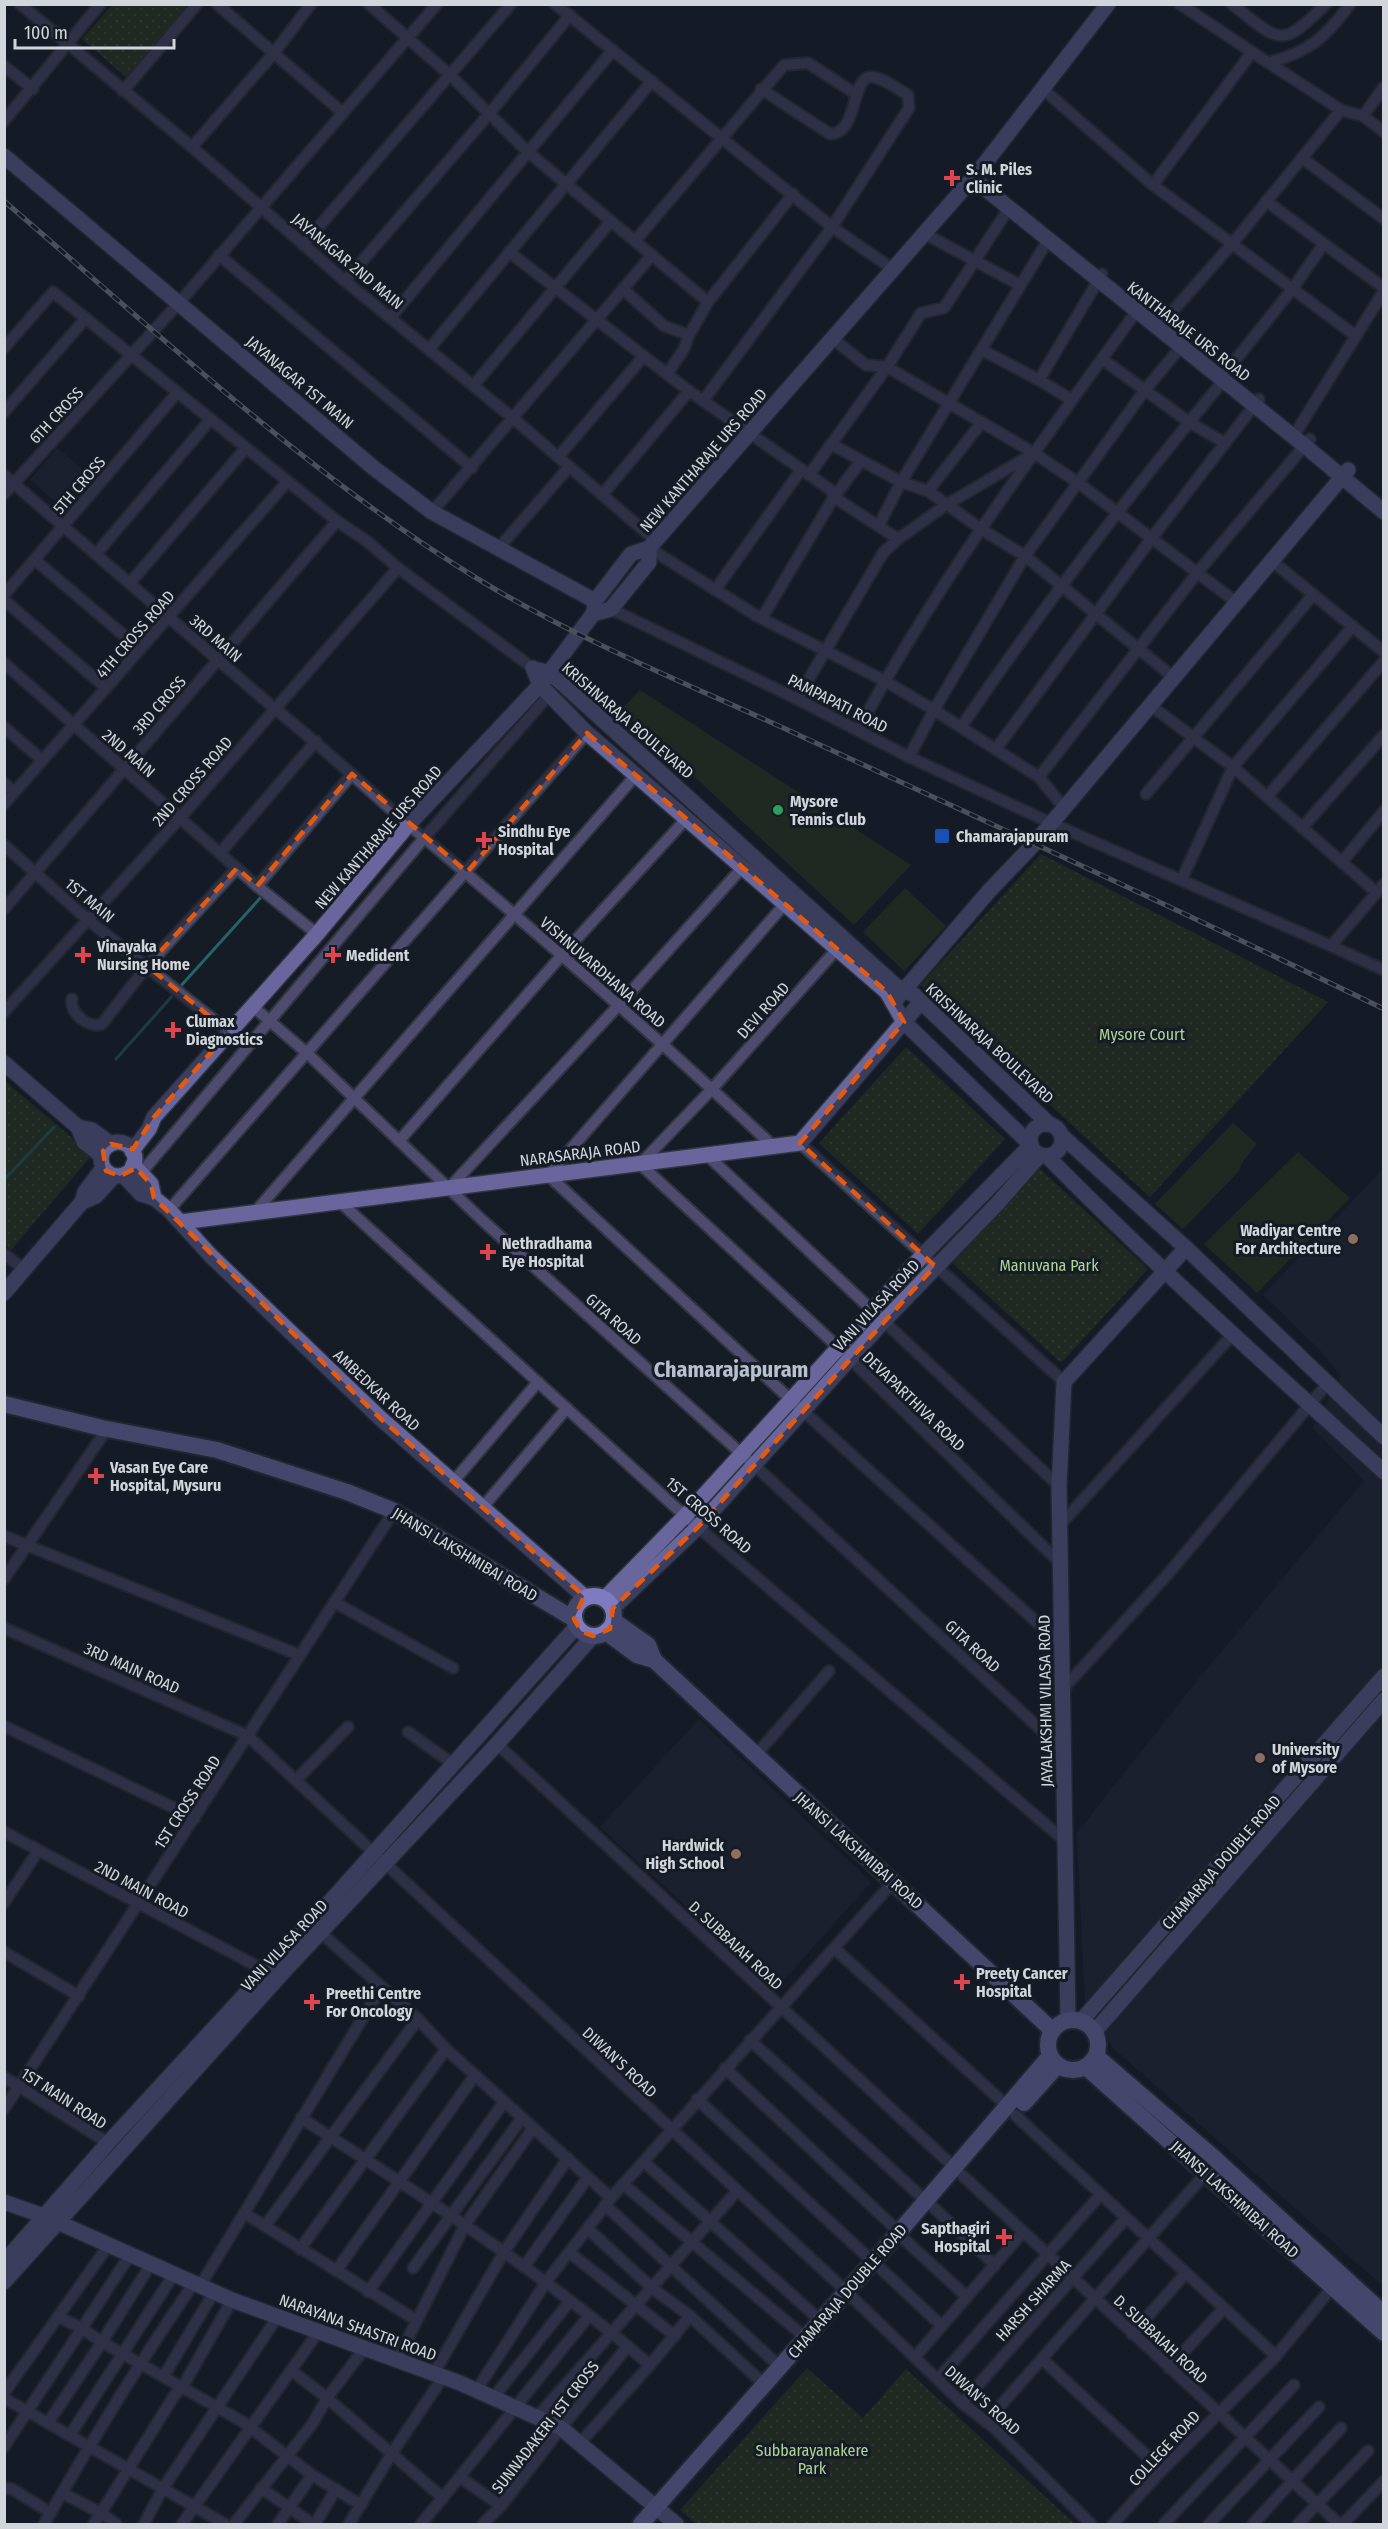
<svg xmlns="http://www.w3.org/2000/svg" width="1388" height="2529" viewBox="0 0 1388 2529" font-family="'Fira Sans Condensed',sans-serif">
<style>
.built{fill:#1f2735}
.park{fill:url(#park-dots)}
.garden{fill:#2a3b1c}
.lines{fill:none;stroke-linecap:round;stroke-linejoin:round}
.stream{stroke:#246468;stroke-width:3}
.street-casing{stroke:#30363f;stroke-width:14}
.secondary-casing{stroke:#30363f;stroke-width:18}
.primary-casing{stroke:#30363f;stroke-width:20}
.street{stroke:#4d4c6e;stroke-width:10}
.secondary{stroke:#69669d;stroke-width:15}
.primary{stroke:#7f7bc1;stroke-width:16}
.rail-casing{stroke:#8d929a;stroke-width:5}
.rail{stroke:#161c26;stroke-width:3;stroke-dasharray:9;stroke-linecap:butt}
.marked{fill:none;stroke:#e8590c;stroke-width:4.5;stroke-dasharray:12 8;stroke-linejoin:round}
.health-dot{fill:#e0444e;stroke:#161c26;stroke-width:2}
.leisure-dot{fill:#2e9e5b;stroke:#161c26;stroke-width:2}
.transit-dot{fill:#1a4fb4;stroke:#161c26;stroke-width:2}
.education-dot{fill:#8d6e63;stroke:#161c26;stroke-width:2}
.labels{text-anchor:middle;stroke-width:6;stroke-linejoin:round;paint-order:stroke}
.poi-label{font-size:16px;font-weight:bold;fill:#d1d5dc;stroke:#161c26;text-anchor:start}
.street-label{font-size:16px;fill:#d1d5dc;stroke:#161c26}
.park-label{font-size:16px;fill:#afd495;stroke:#161c26}
.district-label{font-size:22px;font-weight:bold;fill:#b8c0ce;stroke:#161c26}
</style>
<defs>
<pattern id="park-dots" width="8" height="8" patternUnits="userSpaceOnUse" patternTransform="scale(1.5)"><rect width="8" height="8" fill="#2a3b1c"/><path d="M2 2h.1M6 6h.1" fill="none" stroke="#48563c" stroke-width="1.8" stroke-linecap="round"/></pattern>
</defs>
<rect width="100%" height="100%" fill="#161c26"/>
<g class="built">
<polygon points="57,448 88,474 61,506 30,480"/>
<polygon points="1383,1169 1383,2286 1113,2048 1085,2004 1077,1833 1196,1682 1364,1481 1313,1428 1341,1376 1319,1349 1263,1295"/>
<polygon points="699,1719 871,1882 776,1989 600,1827"/>
</g>
<g class="park">
<polygon points="112,5 186,5 195,12 134,84 82,39"/>
<polygon points="1041,854 1328,1002 1150,1197 920,985"/>
<polygon points="906,1047 1005,1139 918,1234 819,1143"/>
<polygon points="4,1080 92,1155 11,1250 4,1244"/>
<polygon points="1038,1167 1148,1269 1061,1363 950,1261"/>
<polygon points="807,2368 863,2418 906,2369 1075,2524 696,2524 680,2510"/>
</g>
<g class="garden">
<polygon points="640,690 911,865 854,925 671,755 620,711"/>
<polygon points="905,888 946,926 904,971 863,932"/>
<polygon points="1233,1123 1257,1144 1243,1161 1239,1171 1183,1229 1155,1204"/>
<polygon points="1298,1152 1350,1198 1257,1293 1204,1244"/>
</g>
<g class="lines">
<g class="stream">
<polyline points="179,988 262,896"/>
<polyline points="116,1059 175,993"/>
<polyline points="4,1180 54,1127"/>
</g>
<g class="street-casing">
<g id="street">
<polyline points="20,4 192,147 345,281 514,419 657,542"/>
<polyline points="217,4 343,113"/>
<polyline points="369,4 451,76 528,152 708,302"/>
<polyline points="555,4 832,227 894,270"/>
<polyline points="1180,4 1252,52"/>
<path d="M1232 4C1281 43 1280 49 1326 4"/>
<path d="M1270 62C1309 52 1326 37 1350 4"/>
<polyline points="4,66 33,89"/>
<polyline points="1043,89 1153,185 1356,336"/>
<polyline points="123,91 197,4"/>
<polyline points="1363,116 1384,87"/>
<polyline points="4,121 100,4"/>
<polyline points="192,147 274,53 311,4"/>
<polyline points="1302,158 1384,219"/>
<polyline points="1153,185 1252,52 1341,110 1363,116 1384,132"/>
<polyline points="1266,201 1384,288"/>
<polyline points="925,234 1020,285"/>
<polyline points="635,241 784,65 808,63 856,94"/>
<polyline points="303,245 511,4"/>
<polyline points="509,252 689,391 831,490 834,497 898,539 946,505 1034,453"/>
<polyline points="219,255 472,468"/>
<polyline points="345,281 489,114 570,15"/>
<polyline points="623,289 664,326 689,335"/>
<polyline points="391,317 613,50"/>
<polyline points="1162,323 1232,244 1341,110"/>
<polyline points="833,339 866,365 887,367 1034,453 1077,482 1236,602"/>
<polyline points="4,348 53,292 337,521 368,542 398,568 533,668"/>
<polyline points="430,348 652,81"/>
<polyline points="982,350 1039,380"/>
<polyline points="1102,359 1189,422 1225,443"/>
<polyline points="1226,372 1293,288 1323,245"/>
<polyline points="667,374 684,349 689,335 708,302 793,194"/>
<polyline points="474,385 611,221"/>
<polyline points="1072,400 1039,380 1102,274"/>
<path d="M703 401 832 227 909 108 908 95C899 90 881 76 870 77 851 79 858 134 830 134L761 89"/>
<polyline points="4,412 86,318"/>
<polyline points="1293,437 1384,291"/>
<polyline points="831,444 901,482 928,491 981,529 1025,556 1173,677"/>
<polyline points="558,457 643,357"/>
<path d="M4 475 275 709C322 746 364 786 409 825 533 929 655 1035 773 1146"/>
<polyline points="809,475 887,367 921,313 944,308 1009,208"/>
<polyline points="928,491 982,422"/>
<polyline points="4,494 178,304 437,4"/>
<polyline points="602,495 689,391"/>
<polyline points="432,512 652,255"/>
<polyline points="879,525 901,482 1048,240"/>
<polyline points="649,548 757,616 885,681 934,710 1039,777 1064,808"/>
<polyline points="498,549 569,467"/>
<polyline points="96,554 210,420"/>
<polyline points="35,560 140,649"/>
<polyline points="1272,561 1384,652"/>
<polyline points="130,583 245,449"/>
<polyline points="715,590 801,470"/>
<polyline points="4,595 177,393"/>
<polyline points="4,600 106,688"/>
<polyline points="611,609 797,699 909,757 1051,823 1331,946 1384,884"/>
<polyline points="762,618 834,497 861,461"/>
<polyline points="4,663 257,886 317,934"/>
<polyline points="797,699 883,553 898,539"/>
<polyline points="1150,705 1233,767 1376,892"/>
<polyline points="4,727 42,760"/>
<path d="M961 727C1043 607 1131 492 1223 381"/>
<path d="M858 730C937 582 1038 447 1136 312L1143 309"/>
<polyline points="996,749 1151,539 1259,399"/>
<polyline points="909,757 934,710 1025,556 1145,390 1184,343"/>
<polyline points="1039,777 1197,573 1310,439"/>
<polyline points="4,783 14,792"/>
<polyline points="1146,794 1313,595"/>
<polyline points="1267,797 1384,661"/>
<polyline points="4,804 287,482"/>
<polyline points="1302,828 1384,735"/>
<polyline points="4,845 88,920 229,1032"/>
<polyline points="220,853 316,741"/>
<polyline points="1342,862 1384,811"/>
<polyline points="1182,879 1233,767 1353,626"/>
<polyline points="257,886 352,774"/>
<polyline points="784,905 548,1175 791,1400 1062,1645"/>
<polyline points="4,909 337,521"/>
<polyline points="1331,946 1384,970"/>
<polyline points="836,950 712,1089 640,1164 839,1348 1061,1564"/>
<path d="M72 999C69 1013 89 1029 102 1024L147 966 237 868"/>
<polyline points="251,1005 308,1054 482,1220 754,1465 1064,1751"/>
<polyline points="4,1012 180,818 398,568"/>
<polyline points="399,1141 562,955 686,819"/>
<polyline points="800,1143 1064,1382"/>
<polyline points="707,1155 1059,1486"/>
<polyline points="141,1173 425,837 549,695"/>
<polyline points="449,1188 618,1006 741,869"/>
<polyline points="340,1202 685,1516 1065,1841"/>
<polyline points="169,1210 587,733"/>
<polyline points="255,1212 636,775"/>
<polyline points="4,1254 25,1270"/>
<polyline points="453,1482 538,1382"/>
<polyline points="482,1508 567,1408"/>
<polyline points="1060,1525 1234,1333"/>
<polyline points="4,1536 299,1655"/>
<polyline points="4,1579 107,1429"/>
<polyline points="334,1602 453,1668"/>
<polyline points="4,1628 248,1736 847,2292"/>
<polyline points="1063,1689 1168,1574 1327,1384"/>
<polyline points="4,1726 195,1818"/>
<polyline points="408,1732 453,1764"/>
<polyline points="497,1744 955,2168"/>
<polyline points="755,1756 829,1671"/>
<polyline points="296,1780 348,1727"/>
<polyline points="4,1832 266,1971"/>
<polyline points="4,1903 38,1851"/>
<polyline points="320,1932 418,2019 446,2049 611,2198"/>
<polyline points="834,1948 1007,2106"/>
<polyline points="4,1952 79,1996"/>
<polyline points="750,2040 926,2201"/>
<polyline points="725,2068 899,2232"/>
<polyline points="4,2077 108,2143"/>
<polyline points="697,2099 873,2262"/>
<polyline points="4,2109 394,1511"/>
<polyline points="1015,2115 1276,2356"/>
<path d="M301 2118C421 2195 542 2272 650 2365"/>
<polyline points="644,2162 821,2321"/>
<polyline points="962,2175 1339,2524"/>
<polyline points="623,2184 806,2338"/>
<polyline points="605,2205 780,2367"/>
<polyline points="933,2207 995,2265"/>
<polyline points="244,2213 416,2320"/>
<polyline points="265,2226 418,2019"/>
<polyline points="588,2229 652,2288 690,2316 765,2385"/>
<polyline points="905,2240 967,2297"/>
<polyline points="300,2249 446,2049"/>
<polyline points="570,2253 675,2336"/>
<polyline points="524,2267 588,2177"/>
<polyline points="413,2268 522,2118"/>
<polyline points="880,2268 942,2326"/>
<polyline points="336,2271 475,2075"/>
<polyline points="200,2286 381,1988"/>
<polyline points="368,2292 504,2102"/>
<polyline points="853,2298 962,2403 993,2427 1091,2524"/>
<polyline points="59,2317 81,2328 102,2342 243,2422 312,2475 361,2505"/>
<polyline points="1132,2334 1186,2273"/>
<polyline points="915,2357 1023,2232"/>
<polyline points="1042,2359 1162,2470"/>
<polyline points="397,2360 465,2225 533,2128"/>
<polyline points="1169,2368 1224,2308"/>
<polyline points="292,2371 327,2398 443,2498"/>
<polyline points="434,2373 504,2252 568,2158"/>
<polyline points="164,2376 214,2292"/>
<polyline points="938,2379 1101,2194"/>
<polyline points="476,2391 546,2282 611,2198 894,1881"/>
<polyline points="4,2393 108,2246"/>
<polyline points="4,2398 225,2524"/>
<polyline points="493,2398 570,2301"/>
<polyline points="962,2403 1126,2218"/>
<polyline points="537,2417 737,2191"/>
<polyline points="986,2422 1206,2173"/>
<polyline points="48,2423 102,2342 151,2264"/>
<polyline points="70,2435 174,2274"/>
<polyline points="580,2443 650,2365 690,2316"/>
<polyline points="4,2447 130,2255"/>
<polyline points="461,2478 501,2506"/>
<polyline points="4,2488 12,2489 51,2513"/>
<polyline points="261,2488 313,2524"/>
<polyline points="62,2493 101,2513 116,2524"/>
<path d="M44 2524C91 2442 140 2361 194 2283"/>
<polyline points="94,2524 174,2396 183,2386 232,2300"/>
<polyline points="144,2524 162,2490 278,2316"/>
<polyline points="182,2524 319,2331"/>
<polyline points="234,2524 313,2423 327,2398 364,2349"/>
<polyline points="278,2524 312,2475"/>
<polyline points="315,2524 336,2489"/>
<polyline points="349,2524 392,2453 443,2377"/>
<path d="M421 2524C478 2456 532 2385 589 2316"/>
<polyline points="483,2524 501,2506 561,2428 628,2346"/>
<polyline points="1113,2524 1162,2470 1276,2356 1333,2286"/>
<polyline points="1164,2524 1294,2385"/>
<polyline points="1209,2524 1319,2407"/>
<polyline points="1253,2524 1341,2428"/>
<polyline points="1298,2524 1368,2451"/>
<polyline points="1343,2524 1384,2481"/>
</g>
</g>
<g class="secondary-casing">
<g id="secondary">
<polyline points="4,156 375,469 432,512 595,601"/>
<polyline points="972,178 1305,446 1384,512"/>
<polyline points="594,611 595,601 631,554 649,548"/>
<polyline points="533,668 540,685 587,733 887,992 904,1022 1031,1145 923,1255 685,1516 605,1598"/>
<polyline points="539,670 549,673 564,685 896,986 914,995 1049,1124"/>
<polyline points="893,1003 989,891 1034,844 1348,470"/>
<polyline points="4,1063 78,1127 84,1142 101,1155"/>
<circle cx="1046" cy="1140" r="16"/>
<polyline points="78,1127 92,1130 111,1144"/>
<polyline points="1062,1136 1186,1248 1384,1437"/>
<circle cx="118" cy="1159" r="17"/>
<polyline points="132,1151 149,1129 154,1117 317,934 409,824 540,685 593,614 611,609 649,562 649,548 979,171 1108,4"/>
<path d="M1047 1156C1155 1266 1270 1368 1384 1472"/>
<polyline points="133,1165 151,1184 154,1198"/>
<polyline points="123,1175 141,1194 154,1198 169,1210 211,1256 380,1418 586,1598"/>
<polyline points="82,1202 85,1192 103,1168"/>
<polyline points="181,1222 800,1143 921,1002"/>
<polyline points="4,1293 82,1202 96,1196 114,1176"/>
<polyline points="613,1608 698,1527 883,1322 997,1204 1040,1155"/>
<polyline points="1068,2020 1059,1486 1064,1382 1186,1248"/>
<polyline points="1081,2021 1384,1676"/>
<polyline points="1095,2031 1384,1700"/>
<polyline points="4,2202 44,2216 232,2300 460,2383 561,2428 676,2524"/>
<polyline points="4,2262 108,2143 310,1924 577,1626"/>
<polyline points="4,2282 287,1968 497,1744 593,1636"/>
</g>
</g>
<g class="primary-casing">
<g id="primary">
<polyline points="4,1404 102,1428 217,1450 347,1492 394,1511 574,1619"/>
<circle cx="594" cy="1616" r="20"/>
<polyline points="614,1621 648,1645 654,1660"/>
<polyline points="606,1632 637,1655 654,1660 1052,2030"/>
<circle cx="1073" cy="2045" r="25"/>
<polyline points="1096,2056 1212,2156 1384,2314"/>
<polyline points="1086,2067 1384,2333"/>
<polyline points="1024,2103 1058,2065"/>
<polyline points="641,2524 899,2232 1050,2056"/>
</g>
</g>
<use href="#street" class="street"/>
<use href="#secondary" class="secondary"/>
<use href="#primary" class="primary"/>
<g class="rail-casing">
<path id="rail" d="M4 201C158 333 305 473 478 579 581 642 696 687 805 738 999 827 1192 916 1384 1009"/>
</g>
<use href="#rail" class="rail"/>
</g>
<path d="M0 0H1388V2529H0ZM587 733 887 992 904 1022 800 1143 935 1266 698 1527 613 1608 610 1629 593 1636 581 1631 574 1619 584 1596 380 1418 154 1198 151 1184 136 1168 120 1176 106 1171 103 1151 111 1144 133 1149 154 1117 229 1032 147 966 237 868 257 886 352 774 467 872Z" fill="#161c26" fill-opacity=".55" fill-rule="evenodd"/>
<path class="marked" d="M587 733 887 992 904 1022 800 1143 935 1266 698 1527 613 1608 610 1629 593 1636 581 1631 574 1619 584 1596 380 1418 154 1198 151 1184 136 1168 120 1176 106 1171 103 1151 111 1144 133 1149 154 1117 229 1032 147 966 237 868 257 886 352 774 467 872Z"/>
<g class="health-dot">
<path d="M949 169h6v6h6v6h-6v6h-6v-6h-6v-6h6z"/>
<path d="M481 831h6v6h6v6h-6v6h-6v-6h-6v-6h6z"/>
<path d="M80 946h6v6h6v6h-6v6h-6v-6h-6v-6h6z"/>
<path d="M330 946h6v6h6v6h-6v6h-6v-6h-6v-6h6z"/>
<path d="M170 1021h6v6h6v6h-6v6h-6v-6h-6v-6h6z"/>
<path d="M485 1243h6v6h6v6h-6v6h-6v-6h-6v-6h6z"/>
<path d="M93 1467h6v6h6v6h-6v6h-6v-6h-6v-6h6z"/>
<path d="M959 1973h6v6h6v6h-6v6h-6v-6h-6v-6h6z"/>
<path d="M309 1993h6v6h6v6h-6v6h-6v-6h-6v-6h6z"/>
<path d="M1001 2228h6v6h6v6h-6v6h-6v-6h-6v-6h6z"/>
</g>
<circle class="leisure-dot" cx="778" cy="810" r="6"/>
<rect class="transit-dot" x="934" y="828" width="16" height="16" rx="3"/>
<g class="education-dot">
<circle cx="1353" cy="1239" r="6"/>
<circle cx="1260" cy="1758" r="6"/>
<circle cx="736" cy="1854" r="6"/>
</g>
<g class="labels">
<g class="poi-label">
<text x="966" y="175">S. M. Piles<tspan x="966" dy="18">Clinic</tspan></text>
<text x="790" y="807">Mysore<tspan x="790" dy="18">Tennis Club</tspan></text>
<text x="498" y="837">Sindhu Eye<tspan x="498" dy="18">Hospital</tspan></text>
<text x="956" y="842">Chamarajapuram</text>
<text x="97" y="952">Vinayaka<tspan x="97" dy="18">Nursing Home</tspan></text>
<text x="346" y="961">Medident</text>
<text x="186" y="1027">Clumax<tspan x="186" dy="18">Diagnostics</tspan></text>
<text x="1341" y="1236" text-anchor="end">Wadiyar Centre<tspan x="1341" dy="18">For Architecture</tspan></text>
<text x="502" y="1249">Nethradhama<tspan x="502" dy="18">Eye Hospital</tspan></text>
<text x="110" y="1473">Vasan Eye Care<tspan x="110" dy="18">Hospital, Mysuru</tspan></text>
<text x="1272" y="1755">University<tspan x="1272" dy="18">of Mysore</tspan></text>
<text x="724" y="1851" text-anchor="end">Hardwick<tspan x="724" dy="18">High School</tspan></text>
<text x="976" y="1979">Preety Cancer<tspan x="976" dy="18">Hospital</tspan></text>
<text x="326" y="1999">Preethi Centre<tspan x="326" dy="18">For Oncology</tspan></text>
<text x="990" y="2234" text-anchor="end">Sapthagiri<tspan x="990" dy="18">Hospital</tspan></text>
</g>
<g class="street-label">
<text transform="translate(348 261) rotate(40)" y="6">JAYANAGAR 2ND MAIN</text>
<text transform="translate(1189 331) rotate(38)" y="6">KANTHARAJE URS ROAD</text>
<text transform="translate(300 382) rotate(40)" y="6">JAYANAGAR 1ST MAIN</text>
<text transform="translate(56 415) rotate(-47)" y="6">6TH CROSS</text>
<text transform="translate(703 460) rotate(-49)" y="6">NEW KANTHARAJE URS ROAD</text>
<text transform="translate(79 485) rotate(-49)" y="6">5TH CROSS</text>
<text transform="translate(135 634) rotate(-49)" y="6">4TH CROSS ROAD</text>
<text transform="translate(216 638) rotate(41)" y="6">3RD MAIN</text>
<text transform="translate(838 703) rotate(27)" y="6">PAMPAPATI ROAD</text>
<text transform="translate(159 705) rotate(-49)" y="6">3RD CROSS</text>
<text transform="translate(628 720) rotate(41)" y="6">KRISHNARAJA BOULEVARD</text>
<text transform="translate(129 753) rotate(41)" y="6">2ND MAIN</text>
<text transform="translate(192 781) rotate(-49)" y="6">2ND CROSS ROAD</text>
<text transform="translate(378 837) rotate(-49)" y="6">NEW KANTHARAJE URS ROAD</text>
<text transform="translate(90 900) rotate(40)" y="6">1ST MAIN</text>
<text transform="translate(603 972) rotate(41)" y="6">VISHNUVARDHANA ROAD</text>
<text transform="translate(763 1010) rotate(-48)" y="6">DEVI ROAD</text>
<text transform="translate(990 1043) rotate(43)" y="6">KRISHNARAJA BOULEVARD</text>
<text transform="translate(580 1153) rotate(-7)" y="6">NARASARAJA ROAD</text>
<text transform="translate(876 1305) rotate(-47)" y="6">VANI VILASA ROAD</text>
<text transform="translate(614 1319) rotate(42)" y="6">GITA ROAD</text>
<text transform="translate(377 1390) rotate(43)" y="6">AMBEDKAR ROAD</text>
<text transform="translate(914 1401) rotate(44)" y="6">DEVAPARTHIVA ROAD</text>
<text transform="translate(709 1515) rotate(41)" y="6">1ST CROSS ROAD</text>
<text transform="translate(465 1554) rotate(31)" y="6">JHANSI LAKSHMIBAI ROAD</text>
<text transform="translate(973 1646) rotate(43)" y="6">GITA ROAD</text>
<text transform="translate(132 1668) rotate(24)" y="6">3RD MAIN ROAD</text>
<text transform="translate(1045 1701) rotate(-91)" y="6">JAYALAKSHMI VILASA ROAD</text>
<text transform="translate(187 1802) rotate(-57)" y="6">1ST CROSS ROAD</text>
<text transform="translate(859 1850) rotate(42)" y="6">JHANSI LAKSHMIBAI ROAD</text>
<text transform="translate(1221 1862) rotate(-49)" y="6">CHAMARAJA DOUBLE ROAD</text>
<text transform="translate(142 1889) rotate(28)" y="6">2ND MAIN ROAD</text>
<text transform="translate(284 1945) rotate(-47)" y="6">VANI VILASA ROAD</text>
<text transform="translate(736 1945) rotate(43)" y="6">D. SUBBAIAH ROAD</text>
<text transform="translate(620 2062) rotate(43)" y="6">DIWAN'S ROAD</text>
<text transform="translate(64 2098) rotate(33)" y="6">1ST MAIN ROAD</text>
<text transform="translate(1235 2199) rotate(42)" y="6">JHANSI LAKSHMIBAI ROAD</text>
<text transform="translate(847 2291) rotate(-49)" y="6">CHAMARAJA DOUBLE ROAD</text>
<text transform="translate(1033 2300) rotate(-48)" y="6">HARSH SHARMA</text>
<text transform="translate(358 2327) rotate(20)" y="6">NARAYANA SHASTRI ROAD</text>
<text transform="translate(1161 2339) rotate(43)" y="6">D. SUBBAIAH ROAD</text>
<text transform="translate(983 2400) rotate(42)" y="6">DIWAN'S ROAD</text>
<text transform="translate(545 2427) rotate(-52)" y="6">SUNNADAKERI 1ST CROSS</text>
<text transform="translate(1164 2448) rotate(-47)" y="6">COLLEGE ROAD</text>
</g>
<g class="park-label">
<text x="1142" y="1040">Mysore Court</text>
<text x="1049" y="1271">Manuvana Park</text>
<text x="812" y="2456">Subbarayanakere<tspan x="812" dy="18">Park</tspan></text>
</g>
<g class="district-label">
<text x="731" y="1377">Chamarajapuram</text>
</g>
</g>
<rect width="1388" height="2529" fill="none" stroke="#d1d5dc" stroke-width="12"/>
<path d="M15 39v9h159v-9" fill="none" stroke="#d1d5dc" stroke-width="3"/>
<text x="24" y="39" font-size="18" fill="#d1d5dc" stroke="#161c26" stroke-width="4.5" paint-order="stroke">100 m</text>
</svg>
